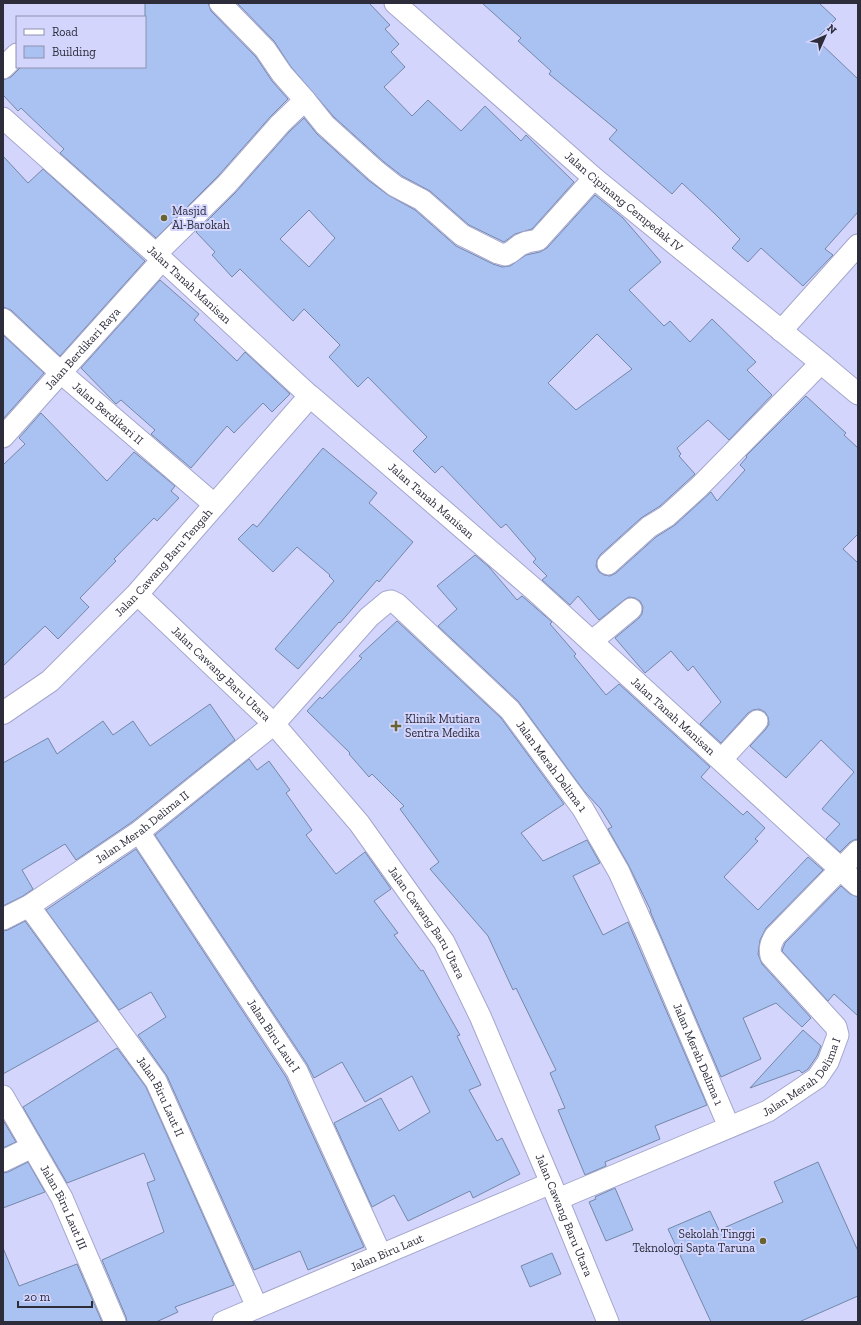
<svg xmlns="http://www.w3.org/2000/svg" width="861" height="1325" viewBox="0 0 861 1325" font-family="'Zilla Slab',serif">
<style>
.building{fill:#a9c2f1;stroke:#7587a8;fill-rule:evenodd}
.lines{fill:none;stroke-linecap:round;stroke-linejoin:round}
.street-casing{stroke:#a4a6cc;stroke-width:23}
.secondary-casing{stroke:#a4a6cc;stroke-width:24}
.street{stroke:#fff;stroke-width:21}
.secondary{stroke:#fff;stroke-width:22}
.poi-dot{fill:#696330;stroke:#d3d5fd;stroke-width:1.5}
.labels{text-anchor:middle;stroke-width:4;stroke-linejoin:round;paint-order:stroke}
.street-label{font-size:12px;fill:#2c2c3b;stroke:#d3d5fd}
.poi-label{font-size:12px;fill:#2c2c3b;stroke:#d3d5fd;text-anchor:start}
</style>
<rect width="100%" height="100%" fill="#d3d5fd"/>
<g class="building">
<polygon points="145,3 208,3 211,11 256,57 272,81 288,99 271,116 218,176 156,238 60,153 64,149 21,108 18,111 3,95 3,80 11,77 21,67 145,67"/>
<polygon points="237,3 369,3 390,25 385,29 399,44 391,52 405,67 384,87 412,116 428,100 461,131 485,106 521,141 526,135 574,182 532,229 515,234 504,242 469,225 430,191 402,176 384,162 334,117 291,67 274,41"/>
<polygon points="482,3 819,3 836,19 816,39 858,79 858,212 825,249 833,255 803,286 761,248 748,262 732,248 740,239 714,213 682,183 672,194 609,139 617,130 549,74 551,71 518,41 521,38"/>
<path d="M304 118 317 134 368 180 388 195 415 210 456 246 493 264 502 267 510 266 526 255 540 252 547 248 595 195 623 218 661 262 629 290 664 326 670 321 690 342 712 319 756 362 747 370 772 395 729 440 708 420 677 448 681 454 679 456 695 474 660 506 641 518 600 555 597 560 596 566 599 572 604 575 610 576 616 573 656 537 675 525 711 492 717 501 745 470 740 465 747 457 746 456 806 396 846 433 844 435 858 448V534L843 549 858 563V839L854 840 850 842 840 852 826 839 840 824 822 809 854 772 821 740 786 778 750 746 766 729 769 724 768 717 765 712 759 709 753 710 748 713 721 743 700 724 721 702 693 666 688 671 671 651 645 673 615 638 639 618 642 614 643 607 640 601 635 598 629 597 624 600 599 620 578 596 570 605 542 580 547 576 533 562 536 559 506 524 501 528 442 466 435 473 413 451 427 437 368 377 358 387 329 357 340 345 304 309 293 321 240 269 232 277 212 255 215 252 196 232 235 193 289 132ZM309 210 335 238 309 267 280 239ZM597 334 632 369 576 410 548 383Z"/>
<polygon points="3,156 28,183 43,169 145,261 60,356 11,310 3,307"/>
<polygon points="160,280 199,314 194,320 237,361 245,352 290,394 272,412 263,403 234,433 227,426 191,468 151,434 155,430 121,400 116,404 81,368"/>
<polygon points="3,335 44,373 3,419"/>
<polygon points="41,413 107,481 134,452 175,486 171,491 179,498 157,521 154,518 114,559 116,561 80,598 89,607 58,639 45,626 3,666 3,465 25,444 19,438"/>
<polygon points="323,448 377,493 369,503 413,542 379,582 377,580 340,623 339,622 298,669 275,649 334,581 329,576 330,575 297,547 273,572 238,539 253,524 257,527"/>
<polygon points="475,555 489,567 517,600 522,596 552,622 550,624 576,654 574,656 606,695 619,684 710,767 701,777 743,815 747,811 765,828 755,839 758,841 724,877 758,910 808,857 823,870 766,928 760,940 758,954 762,964 811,1018 802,1027 776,1003 743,1018 761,1059 721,1077 650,911 651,911 629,866 608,829 612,827 600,808 584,791 518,701 438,626 457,609 437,586"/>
<polygon points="397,621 501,718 564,804 521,833 543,861 587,840 600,863 573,876 603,935 628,922 707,1105 655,1126 660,1139 605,1162 606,1166 585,1175 558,1110 565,1108 550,1073 556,1070 516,988 513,990 488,936 430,869 439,862 400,809 404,806 372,774 369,777 349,754 350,753 307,711 320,697 322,699 362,658 359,656"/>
<polygon points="210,704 235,740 132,822 76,860 65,844 22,870 33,889 23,896 3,906 3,763 48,738 57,754 103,721 113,735 133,721 150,746"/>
<polygon points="249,759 257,770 269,761 290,790 286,793 312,830 306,835 336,874 365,852 391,889 374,901 398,933 394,935 421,971 423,970 460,1035 457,1036 481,1085 469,1090 497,1141 502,1138 520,1174 473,1198 470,1191 408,1221 394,1195 372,1207 334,1123 381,1098 399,1131 430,1112 412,1076 365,1102 342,1062 314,1078 307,1064 155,835"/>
<polygon points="136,849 286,1077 364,1247 308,1270 300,1251 254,1270 167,1076 138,1035 166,1017 151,992 119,1010 46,910"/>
<polygon points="841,886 850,894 858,897 858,1016 834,994 828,1001 782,951 785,943"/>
<polygon points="25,921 98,1021 3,1074 3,931 8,930"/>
<polygon points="803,1030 821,1046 817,1056 808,1069 802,1073 799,1070 750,1088"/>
<polygon points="117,1048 146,1087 234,1285 175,1307 178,1312 156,1322 127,1322 126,1317 102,1260 164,1232 147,1183 155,1180 144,1153 67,1183 23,1107"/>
<polygon points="3,1120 16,1142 3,1148"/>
<polygon points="28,1162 45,1192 3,1208 3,1173 8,1172"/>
<polygon points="818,1162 858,1251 858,1296 799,1322 711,1322 668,1229 710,1211 719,1230 783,1202 774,1182"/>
<polygon points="615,1188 633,1230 606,1241 589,1202 596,1199 595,1197"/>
<polygon points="3,1248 19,1286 77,1264 102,1322 3,1322"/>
<polygon points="552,1253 561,1274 530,1287 521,1266"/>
</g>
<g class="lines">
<g class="street-casing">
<g id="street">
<path id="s1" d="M395 3 594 178 821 363 858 394"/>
<polyline points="3,68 17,54"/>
<polyline points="305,100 325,125 376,171 395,186 422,200 462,235 498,253 505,255 511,252 520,245 527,242 538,240 594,178"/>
<path id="s2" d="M3 118 156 254 310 396"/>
<polyline points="156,254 227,184 280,124 305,100 282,74 265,49 220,3"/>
<path id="s3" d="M3 319 60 372 215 505"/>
<polyline points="781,331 858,245"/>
<path id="s4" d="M3 437 162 260"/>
<polyline points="608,564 649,527 667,516 699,487 821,363"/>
<path id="s5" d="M137 594 274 724 359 823 444 942 480 1016 551 1183 608 1322"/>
<polyline points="591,642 631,609"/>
<polyline points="721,760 757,721"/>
<path id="s6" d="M139 832 297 1071 381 1255"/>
<path id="s7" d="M29 906 156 1081 257 1307"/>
<path id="s8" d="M3 919 29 906 139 832 274 724 369 617 387 602 391 601 397 604 510 710 583 809 619 872 650 941 729 1127"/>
<path id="s9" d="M3 1096 62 1198 115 1322"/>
<polyline points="3,1161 32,1147"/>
<path id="s10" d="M558 1199 768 1111 817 1078 828 1062 838 1035 836 1027 771 956C769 948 771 943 775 936L858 851"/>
<path id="s11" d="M223 1322 551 1183"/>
</g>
</g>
<g class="secondary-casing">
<g id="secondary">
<path id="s12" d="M3 713 50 681 137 594 310 396 536 591 858 885"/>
</g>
</g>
<use href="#street" class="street"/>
<use href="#secondary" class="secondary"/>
</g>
<g class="poi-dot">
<circle cx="164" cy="218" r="4"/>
<path d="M394 720h4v4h4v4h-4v4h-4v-4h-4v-4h4z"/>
<circle cx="763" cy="1241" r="4"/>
</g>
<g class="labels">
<g class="street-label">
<text dy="4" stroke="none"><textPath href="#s1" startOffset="303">Jalan Cipinang Cempedak IV</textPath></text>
<text dy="4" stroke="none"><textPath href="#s2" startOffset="250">Jalan Tanah Manisan</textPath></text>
<text dy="4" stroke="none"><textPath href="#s4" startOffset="119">Jalan Berdikari Raya</textPath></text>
<text dy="4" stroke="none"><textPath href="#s3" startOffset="141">Jalan Berdikari II</textPath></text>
<text dy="4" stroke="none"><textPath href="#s12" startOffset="603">Jalan Tanah Manisan</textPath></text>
<text dy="4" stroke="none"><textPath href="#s12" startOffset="221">Jalan Cawang Baru Tengah</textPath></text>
<text dy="4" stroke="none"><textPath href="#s5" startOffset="116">Jalan Cawang Baru Utara</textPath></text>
<text dy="4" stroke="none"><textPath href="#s12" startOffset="927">Jalan Tanah Manisan</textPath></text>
<text dy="4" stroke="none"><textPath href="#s8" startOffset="737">Jalan Merah Delima 1</textPath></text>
<text dy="4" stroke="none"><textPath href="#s8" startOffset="167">Jalan Merah Delima II</textPath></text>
<text dy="4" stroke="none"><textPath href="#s5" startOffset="440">Jalan Cawang Baru Utara</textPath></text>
<text dy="4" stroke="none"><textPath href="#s6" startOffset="244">Jalan Biru Laut I</textPath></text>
<text dy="4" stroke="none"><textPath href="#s8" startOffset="1061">Jalan Merah Delima 1</textPath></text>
<text dy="4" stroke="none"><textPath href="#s10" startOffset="277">Jalan Merah Delima I</textPath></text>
<text dy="4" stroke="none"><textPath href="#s7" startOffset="232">Jalan Biru Laut II</textPath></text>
<text dy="4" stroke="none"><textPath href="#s9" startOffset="127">Jalan Biru Laut III</textPath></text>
<text dy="4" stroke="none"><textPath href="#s5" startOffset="764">Jalan Cawang Baru Utara</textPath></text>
<text dy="4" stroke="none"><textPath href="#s11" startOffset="178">Jalan Biru Laut</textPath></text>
</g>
<g class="poi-label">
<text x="172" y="215">Masjid<tspan x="172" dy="14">Al-Barokah</tspan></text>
<text x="405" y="723">Klinik Mutiara<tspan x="405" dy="14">Sentra Medika</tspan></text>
<text x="755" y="1238" text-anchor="end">Sekolah Tinggi<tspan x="755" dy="14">Teknologi Sapta Taruna</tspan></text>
</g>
</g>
<rect width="861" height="1325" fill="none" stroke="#2c2c3b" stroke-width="8"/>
<rect x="16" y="16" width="130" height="52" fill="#d3d5fd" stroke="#9091af"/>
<rect x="24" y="29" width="20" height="6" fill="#ffffff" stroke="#9091af"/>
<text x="52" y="36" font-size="12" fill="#2c2c3b">Road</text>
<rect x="24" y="46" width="20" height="12" fill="#a9c2f1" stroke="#9091af"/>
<text x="52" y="56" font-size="12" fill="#2c2c3b">Building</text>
<g transform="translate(825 36) rotate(45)" stroke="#d3d5fd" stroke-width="3" paint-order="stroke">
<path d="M0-3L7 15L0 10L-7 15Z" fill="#2c2c3b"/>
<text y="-6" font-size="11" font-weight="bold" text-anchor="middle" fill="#2c2c3b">N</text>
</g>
<path d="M18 1301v6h74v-6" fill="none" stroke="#2c2c3b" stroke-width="2"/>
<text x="24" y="1301" font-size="12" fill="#2c2c3b" stroke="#d3d5fd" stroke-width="3" paint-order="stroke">20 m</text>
</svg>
